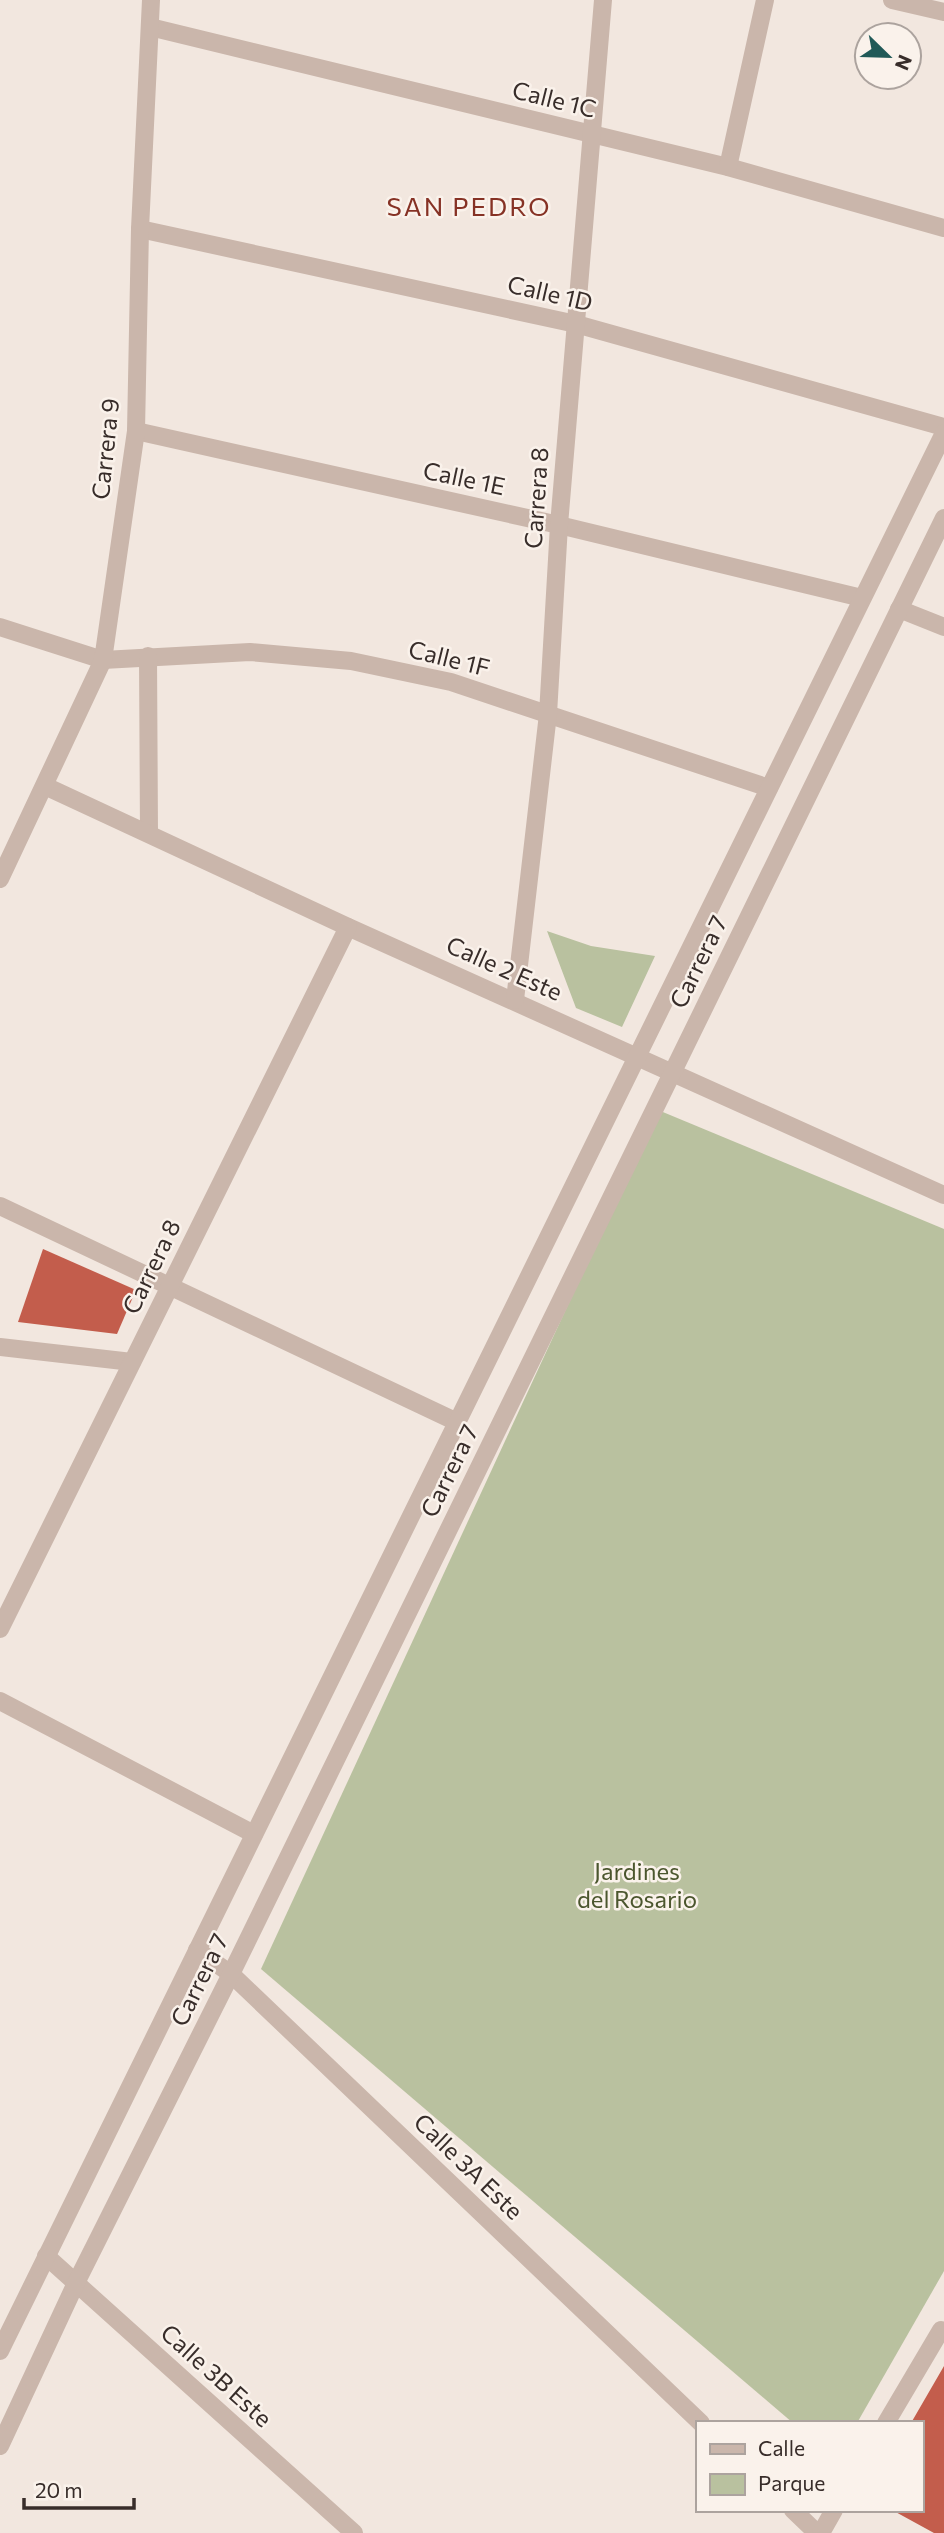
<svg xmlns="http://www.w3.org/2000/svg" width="944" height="2533" viewBox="0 0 944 2533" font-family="Commissioner,sans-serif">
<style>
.green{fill:#b9c19f}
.building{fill:#c35d4c}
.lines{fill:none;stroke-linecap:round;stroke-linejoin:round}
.minor{stroke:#cab6ab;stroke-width:18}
.labels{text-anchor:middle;stroke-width:5;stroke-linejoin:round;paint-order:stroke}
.street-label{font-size:24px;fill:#382d2a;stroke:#faf2eb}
.park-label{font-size:24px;fill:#4b562e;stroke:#faf2eb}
.neighbourhood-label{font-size:26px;letter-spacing:2px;fill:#863225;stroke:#faf2eb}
</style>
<rect width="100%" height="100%" fill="#f2e7df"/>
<g class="green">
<polygon points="547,931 591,946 655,956 622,1027 576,1008"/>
<polygon points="658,1110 944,1229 944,2271 857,2423 793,2423 261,1969"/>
</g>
<g class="building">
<polygon points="43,1249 136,1290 117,1334 18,1322"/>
<polygon points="944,2366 944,2533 934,2533 892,2510 921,2510 921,2423 911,2423"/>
</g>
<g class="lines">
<g class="minor">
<polyline points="892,0 944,12"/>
<polyline points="150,27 728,167 944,228"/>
<polyline points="728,167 765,0"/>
<polyline points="140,229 576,324 944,427"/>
<polyline points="136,431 559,525 862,598"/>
<polyline points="899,609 944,627"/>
<polyline points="0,627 103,660 250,652 351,661 451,682 769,788"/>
<polyline points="148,656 149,833"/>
<polyline points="45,786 348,927 944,1195"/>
<polyline points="0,879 103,660 136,431 140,229 151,0"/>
<polyline points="515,1000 548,714 559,525 603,0"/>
<polyline points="0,1206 457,1422"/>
<polyline points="0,1347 132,1362"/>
<polyline points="0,1629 348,927"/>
<polyline points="0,1701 254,1834"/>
<polyline points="197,1950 231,1974 701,2423"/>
<polyline points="46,2256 354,2533"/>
<polyline points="0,2351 944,433"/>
<polyline points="886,2423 941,2330"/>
<polyline points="0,2446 76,2283 231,1974 944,518"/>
<polyline points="793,2510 817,2533"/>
<polyline points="821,2533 834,2510"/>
</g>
</g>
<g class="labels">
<g class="street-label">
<text transform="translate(554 100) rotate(14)" y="8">Calle 1C</text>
<text transform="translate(550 294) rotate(13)" y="8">Calle 1D</text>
<text transform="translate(106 449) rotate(-84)" y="8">Carrera 9</text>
<text transform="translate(464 479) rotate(12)" y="8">Calle 1E</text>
<text transform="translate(537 498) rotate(-86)" y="8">Carrera 8</text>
<text transform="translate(449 659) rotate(14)" y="8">Calle 1F</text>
<text transform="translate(699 962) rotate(-64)" y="8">Carrera 7</text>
<text transform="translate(504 969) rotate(24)" y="8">Calle 2 Este</text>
<text transform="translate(152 1267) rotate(-64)" y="8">Carrera 8</text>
<text transform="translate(450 1471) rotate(-64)" y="8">Carrera 7</text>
<text transform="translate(200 1980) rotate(-64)" y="8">Carrera 7</text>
<text transform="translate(468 2167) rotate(44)" y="8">Calle 3A Este</text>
<text transform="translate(216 2376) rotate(42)" y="8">Calle 3B Este</text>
</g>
<g class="park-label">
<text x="637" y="1880">Jardines<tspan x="637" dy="28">del Rosario</tspan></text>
</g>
<g class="neighbourhood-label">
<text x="469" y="216">SAN PEDRO</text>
</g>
</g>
<rect x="696" y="2421" width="228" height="91" fill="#faf2eb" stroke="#aca39e" stroke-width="2"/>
<rect x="710" y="2444" width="35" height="10" fill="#cab6ab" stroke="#aca39e" stroke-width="2"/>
<text x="758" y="2456" font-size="21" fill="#382d2a">Calle</text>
<rect x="710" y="2474" width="35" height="21" fill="#b9c19f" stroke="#aca39e" stroke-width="2"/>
<text x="758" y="2491" font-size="21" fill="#382d2a">Parque</text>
<g transform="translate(888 56) rotate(113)"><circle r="33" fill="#faf2eb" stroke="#aca39e" stroke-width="2"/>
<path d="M0-5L12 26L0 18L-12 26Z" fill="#205957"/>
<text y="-10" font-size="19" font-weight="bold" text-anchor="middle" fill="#382d2a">N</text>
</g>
<path d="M24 2498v10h110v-10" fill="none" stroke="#382d2a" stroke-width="3.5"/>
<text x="35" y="2498" font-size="21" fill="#382d2a" stroke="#faf2eb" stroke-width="5" paint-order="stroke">20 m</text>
</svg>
